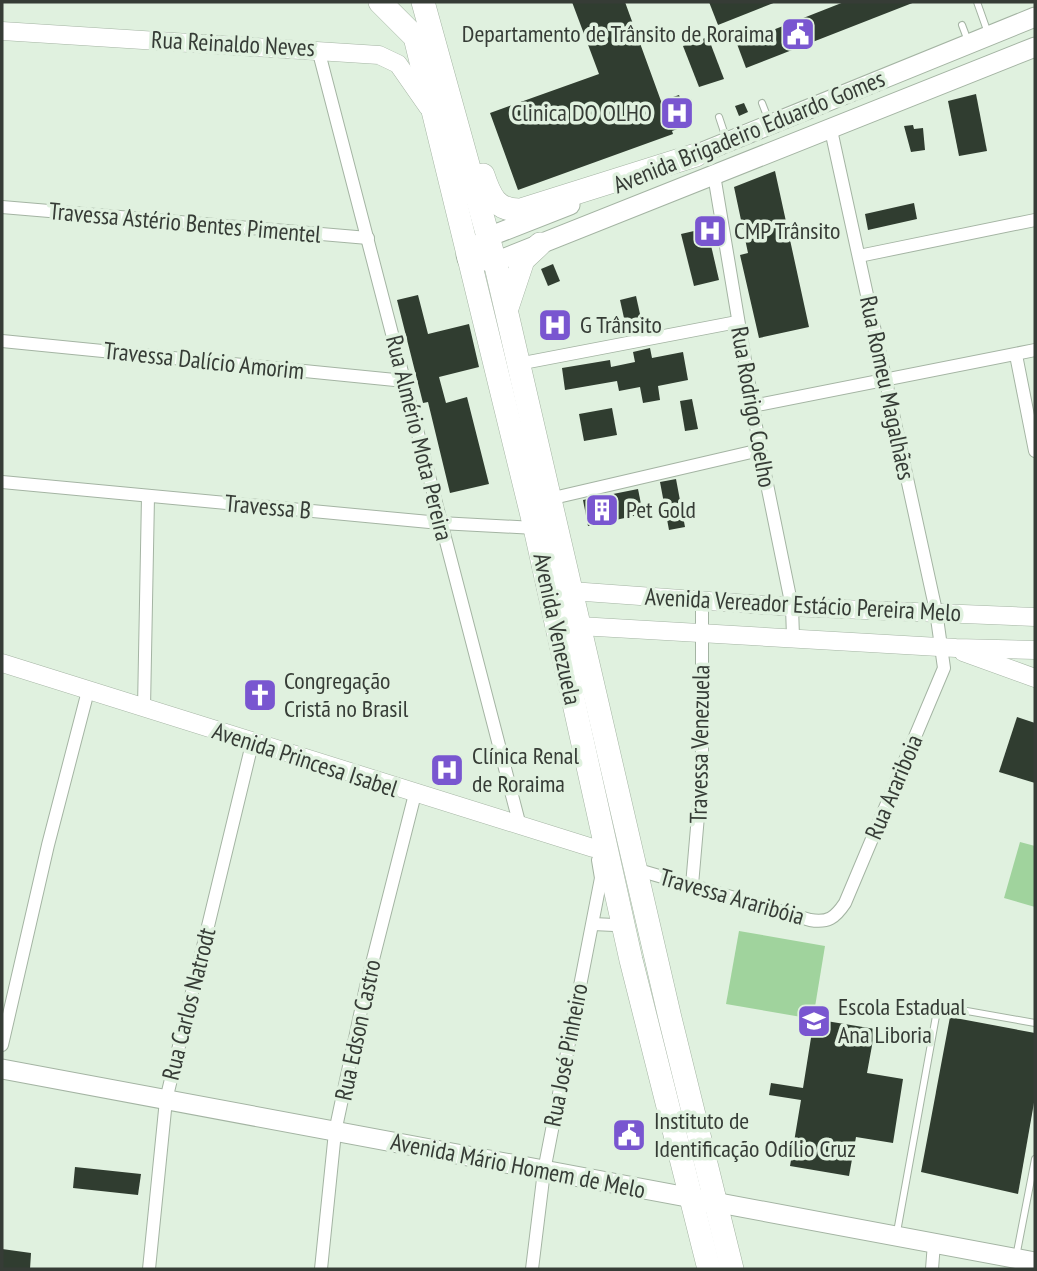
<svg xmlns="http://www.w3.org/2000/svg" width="1037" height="1271" viewBox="0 0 1037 1271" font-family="'PT Sans Narrow',sans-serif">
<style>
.green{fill:#a0d39d}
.building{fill:#303d30}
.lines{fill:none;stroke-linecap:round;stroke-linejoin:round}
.lane-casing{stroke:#a4b4a3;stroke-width:8}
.street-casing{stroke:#a4b4a3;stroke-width:14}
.secondary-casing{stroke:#a4b4a3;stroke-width:19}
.primary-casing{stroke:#a4b4a3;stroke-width:21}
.highway-casing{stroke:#a4b4a3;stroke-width:24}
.lane{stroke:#fff;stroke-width:6}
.street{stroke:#fff;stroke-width:12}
.secondary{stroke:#fff;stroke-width:18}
.primary{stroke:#fff;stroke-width:19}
.highway{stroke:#fff;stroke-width:23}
.labels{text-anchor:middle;stroke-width:7;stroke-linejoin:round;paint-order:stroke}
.poi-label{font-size:24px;fill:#363c36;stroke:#e0f1df;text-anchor:start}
.street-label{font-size:24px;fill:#363c36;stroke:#e0f1df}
</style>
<rect width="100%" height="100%" fill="#e0f1df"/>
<g class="green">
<polygon points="1020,842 1035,846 1035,907 1004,898"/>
<polygon points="739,931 825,946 813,1019 726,1004"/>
</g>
<g class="building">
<polygon points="572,2 625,2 661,101 679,95 690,124 672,131 673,134 518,190 490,113 599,74"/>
<polygon points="709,2 776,2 718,25"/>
<polygon points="844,2 915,2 746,68 737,44"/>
<polygon points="708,37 724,79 699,87 683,46"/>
<polygon points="976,94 987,151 959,156 948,101"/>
<polygon points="744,103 748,112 739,116 735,106"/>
<polygon points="913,125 914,129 923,128 925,150 911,152 904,126"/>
<polygon points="775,171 809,327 759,338 740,255 748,253 734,187"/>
<polygon points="914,203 917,219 868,230 865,214"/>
<polygon points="707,228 719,280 694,286 681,234"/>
<polygon points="553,264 560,281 548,286 541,269"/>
<polygon points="418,295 428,334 469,324 479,367 439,377 446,403 467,397 489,484 450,493 428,402 423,403 397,300"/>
<polygon points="636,296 642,323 626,327 620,300"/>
<polygon points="650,348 652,358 683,352 688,380 658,386 660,400 643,403 640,387 619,391 617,381 565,390 562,368 610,360 611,367 635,362 633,352"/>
<polygon points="692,399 698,429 685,431 680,401"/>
<polygon points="612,408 617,435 584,441 579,414"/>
<polygon points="676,479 685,527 669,530 660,482"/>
<polygon points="638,489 643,514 588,526 583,500"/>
<polygon points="1017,717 1035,723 1035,783 999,772"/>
<polygon points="950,1017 1035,1033 1035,1097 1018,1194 921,1172"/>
<polygon points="814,1019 875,1029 867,1073 903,1079 893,1143 856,1137 849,1176 790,1166 801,1100 769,1095 771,1083 803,1088"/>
<polygon points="75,1167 141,1174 138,1195 73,1188"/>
<polygon points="2,1249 31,1253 30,1269 2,1269"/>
</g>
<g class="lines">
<g class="lane-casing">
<g id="lane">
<polyline points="977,2 988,33"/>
<polyline points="962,25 968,41"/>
<polyline points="762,103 769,121"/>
<polyline points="719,117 726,138"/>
<polyline points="897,1232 936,1016 941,1009 950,1008 1035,1023"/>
<polyline points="1016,1257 1035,1159"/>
</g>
</g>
<g class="street-casing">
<g id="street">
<polyline points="318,49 520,826"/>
<polyline points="714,175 760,450 792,607 793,637"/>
<polyline points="2,207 368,238"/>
<polyline points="859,256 1035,220"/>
<polyline points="2,341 405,381"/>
<polyline points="1016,355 1035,451"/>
<polyline points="518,364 737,322"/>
<polyline points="752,406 1035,350"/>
<polyline points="2,482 440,523 535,528"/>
<polyline points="549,499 760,450"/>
<polyline points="144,708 148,497"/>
<path d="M635 869 810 920C828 923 835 918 845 903L944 668 936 611 831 130"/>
<polyline points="692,885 702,770 702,601"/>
<polyline points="593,924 614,925 625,929"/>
<polyline points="2,1045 48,845 88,691"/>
<polyline points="149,1269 166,1100 252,744"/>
<polyline points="321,1269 335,1132 366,987 415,794"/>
<polyline points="532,1269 544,1171 601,878 598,860"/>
<polyline points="932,1269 934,1243"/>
</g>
</g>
<g class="secondary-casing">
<g id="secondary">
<polyline points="2,31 379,55 398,64 428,107"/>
<polyline points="571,591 792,607 1035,617"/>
<polyline points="579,626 956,648 1035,650"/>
<polyline points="963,652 1035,678"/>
<polyline points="2,663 593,848 601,845 605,838"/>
</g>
</g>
<g class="primary-casing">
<g id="primary">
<polyline points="683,160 1035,17"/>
<polyline points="466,255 488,237 570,205"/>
<polyline points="467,259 495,262 1035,47"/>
<polyline points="2,1069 1035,1262"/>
</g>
</g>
<g class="highway-casing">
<g id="highway">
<polyline points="380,2 415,37 535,528 631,960 709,1269"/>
<polyline points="423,2 495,262 670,1018 732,1269"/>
<path d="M483 175C490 196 496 211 521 210L696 155"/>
<polyline points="507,308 523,260 540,244"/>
</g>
</g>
<use href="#lane" class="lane"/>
<use href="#street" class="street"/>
<use href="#secondary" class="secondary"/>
<use href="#primary" class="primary"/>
<use href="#highway" class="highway"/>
</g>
<defs>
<g id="civic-square" transform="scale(1.75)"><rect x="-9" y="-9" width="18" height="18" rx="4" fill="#7956d0" stroke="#e0f1df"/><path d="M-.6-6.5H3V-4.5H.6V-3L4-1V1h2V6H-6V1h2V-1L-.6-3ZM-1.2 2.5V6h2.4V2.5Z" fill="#fff"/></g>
<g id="hospital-square" transform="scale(1.75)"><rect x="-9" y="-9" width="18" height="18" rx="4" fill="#7956d0" stroke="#e0f1df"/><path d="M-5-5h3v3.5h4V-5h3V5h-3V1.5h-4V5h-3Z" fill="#fff"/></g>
<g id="building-square" transform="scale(1.75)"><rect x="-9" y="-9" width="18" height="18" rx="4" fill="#7956d0" stroke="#e0f1df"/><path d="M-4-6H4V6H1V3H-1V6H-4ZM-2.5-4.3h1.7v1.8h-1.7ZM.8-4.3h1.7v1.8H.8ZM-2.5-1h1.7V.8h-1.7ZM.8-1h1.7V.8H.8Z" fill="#fff"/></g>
<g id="church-square" transform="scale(1.75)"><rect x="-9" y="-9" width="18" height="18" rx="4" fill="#7956d0" stroke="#e0f1df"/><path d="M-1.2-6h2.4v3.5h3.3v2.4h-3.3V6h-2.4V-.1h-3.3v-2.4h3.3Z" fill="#fff"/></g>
<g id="school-square" transform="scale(1.75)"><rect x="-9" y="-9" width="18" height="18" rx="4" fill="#7956d0" stroke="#e0f1df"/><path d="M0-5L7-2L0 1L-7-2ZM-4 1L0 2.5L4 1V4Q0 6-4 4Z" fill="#fff"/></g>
</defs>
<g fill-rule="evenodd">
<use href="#civic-square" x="798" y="34"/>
<use href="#hospital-square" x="677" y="113"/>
<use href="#hospital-square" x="710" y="231"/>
<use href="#hospital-square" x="555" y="325"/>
<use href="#building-square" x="602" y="510"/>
<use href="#church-square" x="260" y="695"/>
<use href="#hospital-square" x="447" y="770"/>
<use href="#school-square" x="814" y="1021"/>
<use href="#civic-square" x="629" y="1135"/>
</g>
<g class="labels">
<g class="poi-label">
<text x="774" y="42" text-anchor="end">Departamento de Trânsito de Roraima</text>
<text x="652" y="121" text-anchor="end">Clinica DO OLHO</text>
<text x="734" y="239">CMP Trânsito</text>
<text x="580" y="333">G Trânsito</text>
<text x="626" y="518">Pet Gold</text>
<text x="284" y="689">Congregação<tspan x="284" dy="28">Cristã no Brasil</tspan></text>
<text x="472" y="764">Clínica Renal<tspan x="472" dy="28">de Roraima</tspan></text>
<text x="838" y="1015">Escola Estadual<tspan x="838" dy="28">Ana Liboria</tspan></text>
<text x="654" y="1129">Instituto de<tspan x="654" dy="28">Identificação Odílio Cruz</tspan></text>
</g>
<g class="street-label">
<text transform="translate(233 44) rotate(3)" y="8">Rua Reinaldo Neves</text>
<text transform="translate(749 132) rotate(-22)" y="8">Avenida Brigadeiro Eduardo Gomes</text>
<text transform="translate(185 223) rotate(5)" y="8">Travessa Astério Bentes Pimentel</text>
<text transform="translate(204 361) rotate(6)" y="8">Travessa Dalício Amorim</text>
<text transform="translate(887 388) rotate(78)" y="8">Rua Romeu Magalhães</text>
<text transform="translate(753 407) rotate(80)" y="8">Rua Rodrigo Coelho</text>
<text transform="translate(419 438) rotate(76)" y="8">Rua Almério Mota Pereira</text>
<text transform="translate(268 507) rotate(5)" y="8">Travessa B</text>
<text transform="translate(803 605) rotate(3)" y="8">Avenida Vereador Estácio Pereira Melo</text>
<text transform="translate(557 629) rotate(78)" y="8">Avenida Venezuela</text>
<text transform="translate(700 744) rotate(-89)" y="8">Travessa Venezuela</text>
<text transform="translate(305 760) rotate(18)" y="8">Avenida Princesa Isabel</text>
<text transform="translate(894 787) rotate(-67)" y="8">Rua Arariboia</text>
<text transform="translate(732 897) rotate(16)" y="8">Travessa Araribóia</text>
<text transform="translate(189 1004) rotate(-76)" y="8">Rua Carlos Natrodt</text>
<text transform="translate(358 1030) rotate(-78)" y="8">Rua Edson Castro</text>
<text transform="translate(566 1055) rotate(-79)" y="8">Rua José Pinheiro</text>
<text transform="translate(518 1166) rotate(11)" y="8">Avenida Mário Homem de Melo</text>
</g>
</g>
<rect width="1037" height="1271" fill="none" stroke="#363c36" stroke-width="7"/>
</svg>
